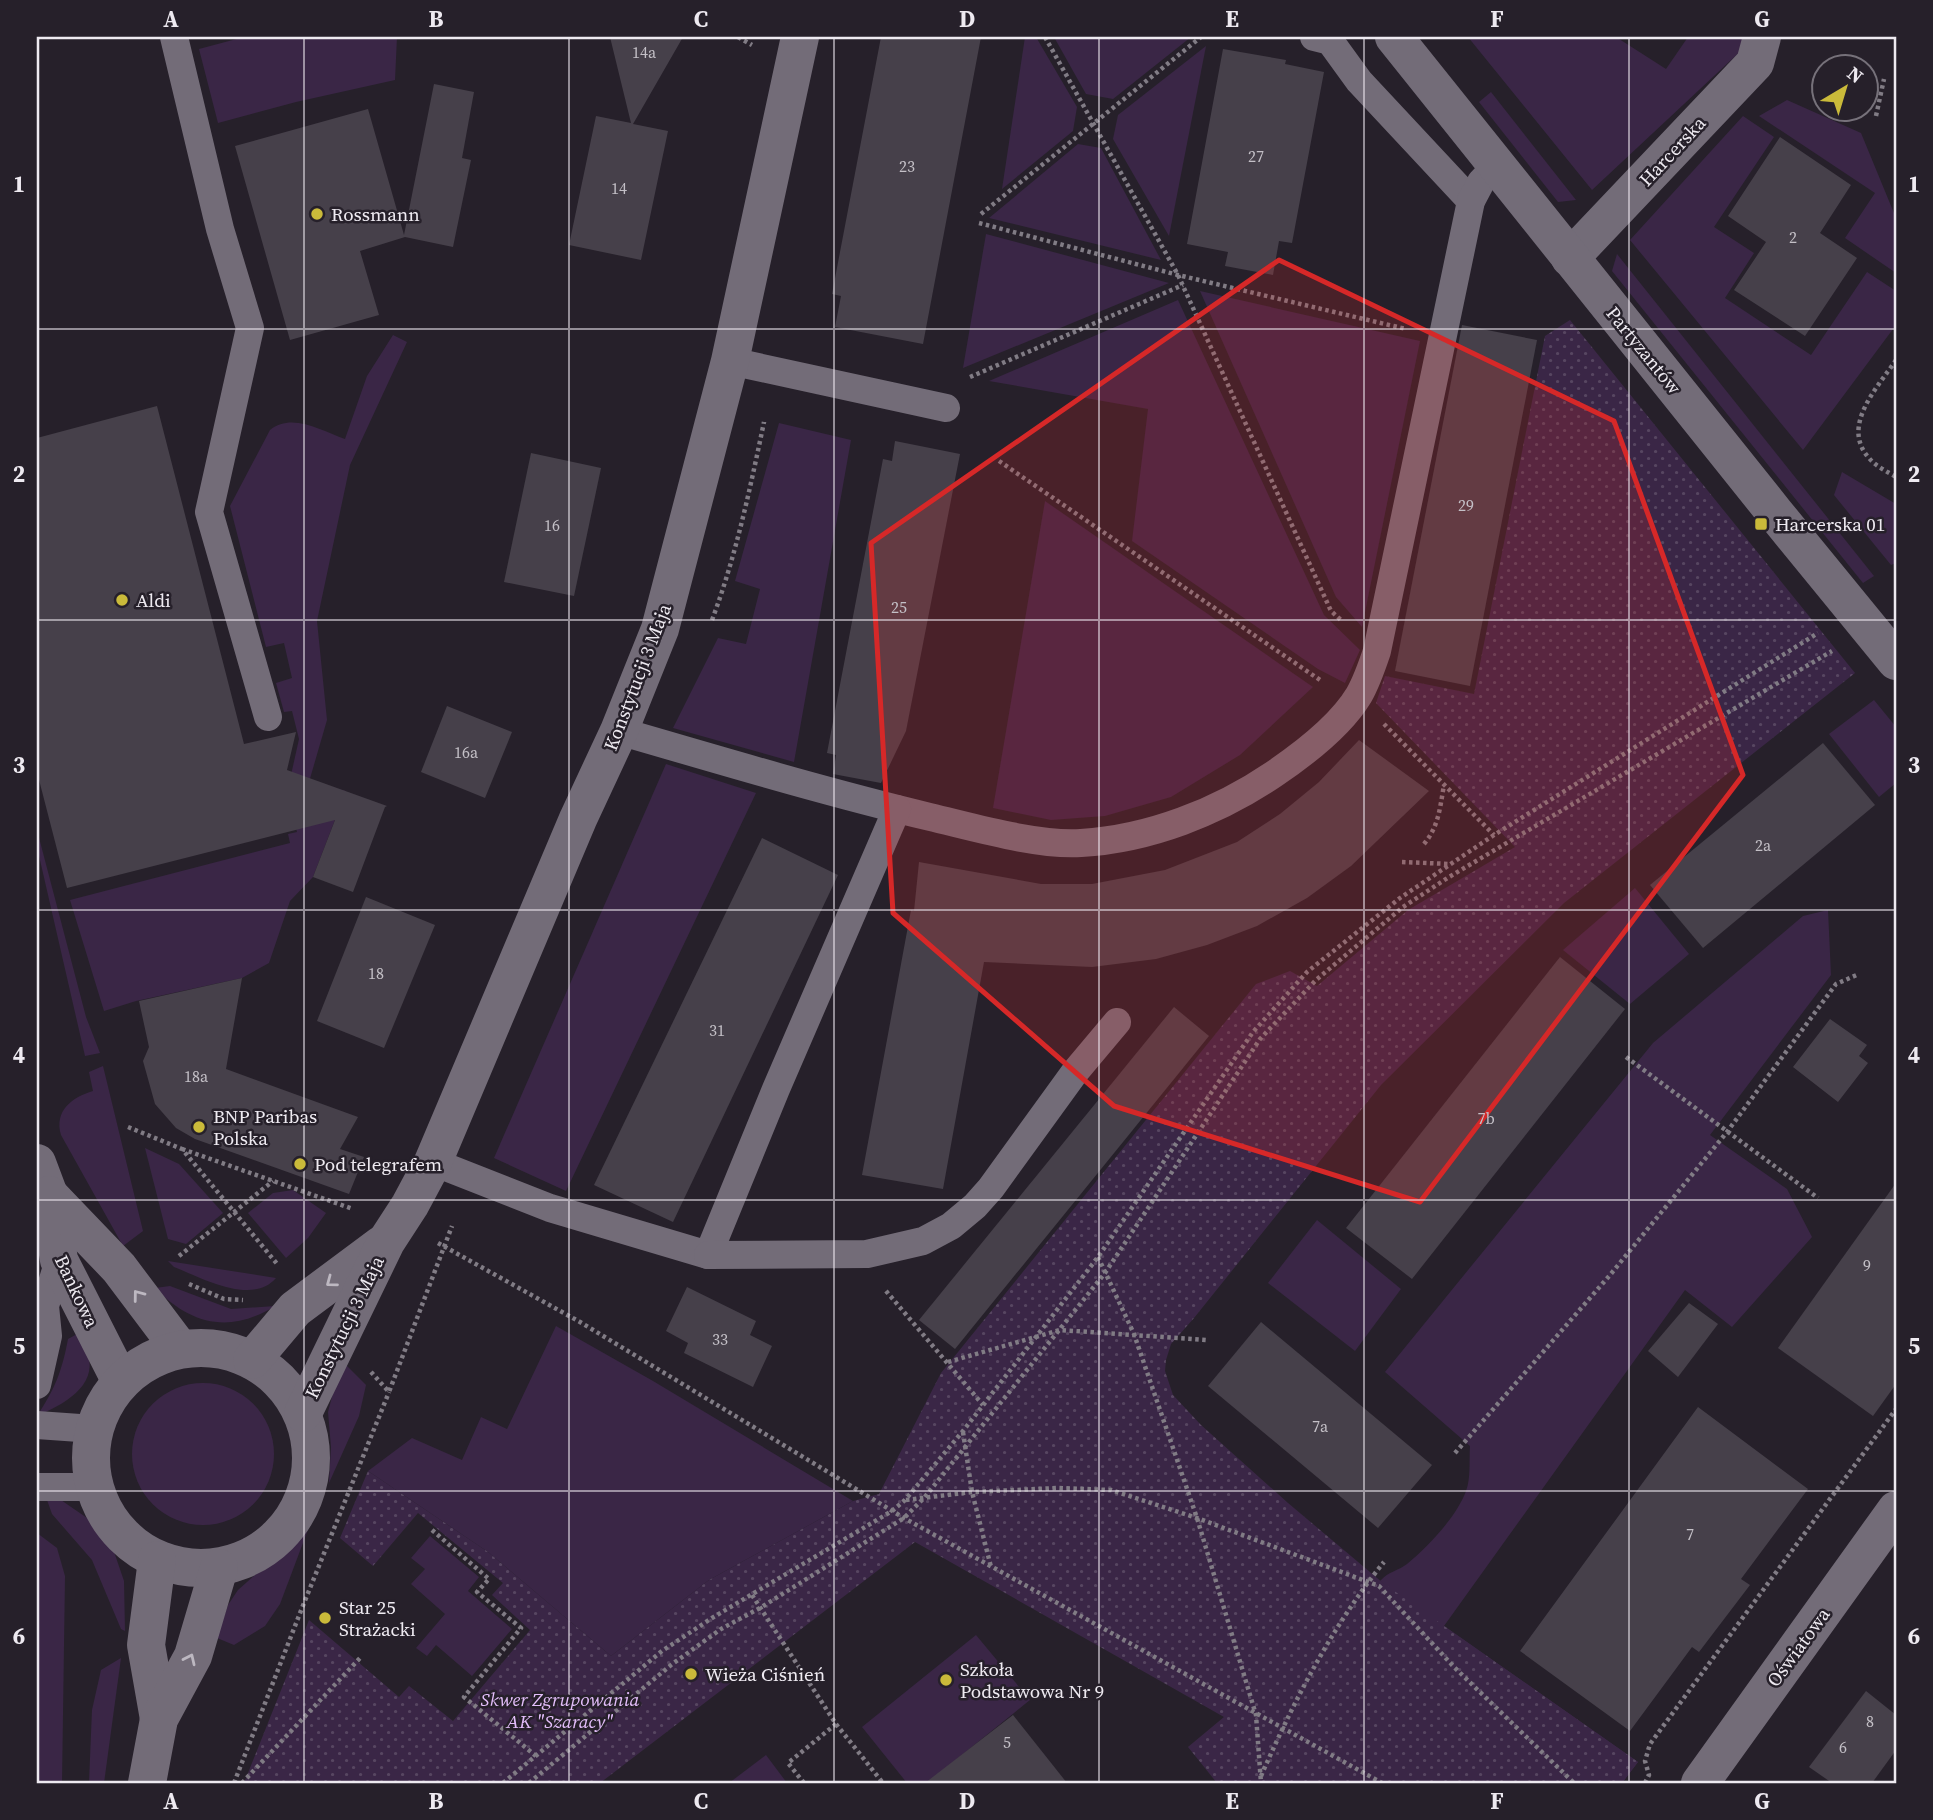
<svg xmlns="http://www.w3.org/2000/svg" width="1933" height="1820" viewBox="0 0 1933 1820" font-family="'Source Serif 4',serif">
<style>
.green{fill:#3a2646}
.park{fill:url(#park-dots)}
.building{fill:#46404a}
.lines{fill:none;stroke-linecap:round;stroke-linejoin:round}
.path{stroke:#817c85;stroke-width:4.5;stroke-dasharray:3.5 3.5;stroke-linecap:butt}
.service{stroke:#736c78;stroke-width:28}
.minor{stroke:#736c78;stroke-width:38}
.tertiary{stroke:#736c78;stroke-width:38}
.oneway{stroke:#bdb8c1}
.marked{fill:#d62828;fill-opacity:0.2;stroke:#d62828;stroke-width:5;stroke-linejoin:round}
.grid{fill:none;stroke:#eeeaf1;stroke-width:2;stroke-opacity:0.55}
.poi-dot{fill:#caba3a;stroke:#26202a;stroke-width:2.5}
.labels{text-anchor:middle;stroke-width:5;stroke-linejoin:round;paint-order:stroke}
.number-label{font-size:16px;fill:#c4c0c7}
.street-label{font-size:19px;fill:#eeeaf1;stroke:#26202a}
.poi-label{font-size:19px;fill:#eeeaf1;stroke:#26202a;text-anchor:start}
.park-label{font-size:19px;font-style:italic;fill:#e3befa;stroke:#26202a}
.neatline{fill:none;stroke:#eeeaf1;stroke-width:2.5}
.grid-label{font-size:23px;text-anchor:middle;font-weight:bold;fill:#eeeaf1}
</style>
<defs>
<pattern id="park-dots" width="8" height="8" patternUnits="userSpaceOnUse" patternTransform="scale(1.75)"><rect width="8" height="8" fill="#3a2646"/><path d="M2 2h.1M6 6h.1" fill="none" stroke="#574661" stroke-width="1.8" stroke-linecap="round"/></pattern>
</defs>
<rect width="100%" height="100%" fill="#26202a"/>
<g class="green">
<polygon points="244,37 397,37 395,80 296,102 218,123 199,49"/>
<polygon points="1025,37 1036,37 1077,107 1073,131 1002,189"/>
<polygon points="1054,37 1191,37 1113,99 1086,94"/>
<polygon points="1468,37 1616,37 1666,69 1688,37 1748,37 1745,47 1592,190"/>
<polygon points="1206,46 1169,236 1113,139 1118,115"/>
<polygon points="1491,92 1576,200 1558,202 1479,102"/>
<polygon points="1787,100 1861,133 1896,218 1896,273 1845,238 1875,193 1759,116"/>
<polygon points="1743,116 1774,137 1714,227 1754,253 1725,298 1811,355 1867,272 1896,291 1896,325 1803,450 1630,240"/>
<polygon points="1078,144 1101,148 1161,260 989,218"/>
<polygon points="986,234 1169,283 963,368"/>
<polygon points="1617,254 1874,576 1863,583 1612,271"/>
<polygon points="1200,291 1420,341 1362,627 1336,597"/>
<polygon points="1178,300 1324,615 1360,650 1345,683 1318,669 1132,541 1148,409 989,381"/>
<path d="M393 335 407 342 350 465 317 621 327 720 309 782 346 791 313 877 290 901 269 963 242 978 136 1001 104 1011 70 900 290 843 288 834 297 832 287 793 299 739 292 711 284 712 276 683 292 678 284 643 266 647 230 506 270 430C292 412 322 431 345 439L367 376Z"/>
<polygon points="779,423 851,440 794,762 673,728 718,638 746,644 760,589 735,581"/>
<polygon points="1842,472 1896,504 1896,563 1891,565 1834,495"/>
<polygon points="1045,501 1313,687 1240,755 1171,797 1105,816 1051,820 993,808"/>
<polygon points="1874,700 1896,727 1896,783 1879,797 1829,734"/>
<polygon points="666,764 756,793 566,1191 494,1158"/>
<polygon points="37,830 86,1017 100,1053 85,1056 37,847"/>
<polygon points="1635,888 1689,954 1630,1004 1563,950"/>
<path d="M1828 910 1831 975 1710 1135 1787 1189 1812 1237 1732 1327 1685 1290 1444 1626 1638 1762 1622 1783 1380 1581C1389 1571 1398 1571 1407 1564 1428 1547 1457 1516 1466 1491 1471 1478 1469 1460 1470 1446L1385 1372 1653 1043 1803 916Z"/>
<path d="M103 1066 143 1231 123 1246 61 1135C54 1111 72 1097 93 1091L89 1072Z"/>
<polygon points="145,1148 179,1164 223,1213 186,1244 168,1239"/>
<polygon points="293,1190 326,1213 308,1238 286,1258 248,1213 273,1193"/>
<polygon points="1317,1220 1401,1289 1355,1351 1268,1283"/>
<path d="M168 1261 276 1278C252 1306 202 1278 174 1267Z"/>
<path d="M170 1286 231 1309 275 1306C230 1334 191 1325 155 1288Z"/>
<polygon points="556,1326 653,1381 853,1501 709,1580 611,1656 488,1552 368,1471 412,1438 462,1460 481,1417 507,1429"/>
<path d="M79 1333C82 1340 86 1347 88 1354 98 1387 62 1405 37 1416 55 1389 62 1371 68 1339Z"/>
<polygon points="345,1364 366,1385 359,1416 329,1483 331,1447 328,1412 338,1374"/>
<circle cx="203" cy="1454" r="71"/>
<polygon points="58,1498 90,1520 109,1537 124,1581 125,1631 121,1629 92,1560 52,1514 47,1500"/>
<polygon points="309,1527 280,1604 265,1626 234,1645 217,1638 228,1605 238,1590"/>
<polygon points="37,1533 57,1548 65,1576 62,1783 37,1783"/>
<polygon points="430,1536 479,1577 468,1591 512,1629 472,1676 436,1645 427,1656 416,1648 445,1614 411,1584 425,1569 411,1558"/>
<polygon points="976,1635 1030,1700 927,1783 907,1783 862,1727"/>
<polygon points="121,1658 104,1783 89,1783 92,1710 101,1670"/>
<polygon points="766,1755 787,1783 729,1783"/>
</g>
<polygon class="park" points="1570,320 1855,673 1564,903 1381,1085 1194,1318 1171,1344 1166,1360 1165,1371 1173,1395 1201,1425 1288,1503 1383,1583 1638,1762 1622,1783 1217,1783 1188,1747 1224,1717 915,1542 600,1783 244,1783 309,1620 399,1697 409,1686 453,1721 530,1630 492,1595 503,1583 418,1513 373,1566 340,1538 368,1471 488,1552 611,1656 709,1580 853,1501 879,1494 941,1373 1256,984 1290,971 1317,986 1408,910 1515,847 1376,703 1385,676 1474,694 1545,336"/>
<g class="building">
<polygon points="610,37 683,37 633,124 668,131 641,260 569,245 596,116 631,123"/>
<polygon points="881,37 981,37 923,344 835,327 841,296 832,294"/>
<polygon points="1223,49 1286,60 1285,64 1324,72 1292,243 1279,241 1273,275 1225,266 1228,252 1187,244"/>
<polygon points="434,84 474,92 462,158 471,160 453,247 405,237 360,251 379,315 290,340 235,146 368,109 404,235"/>
<polygon points="1780,137 1851,185 1820,233 1857,258 1805,336 1734,290 1766,242 1728,216"/>
<polygon points="1462,325 1537,340 1470,686 1395,671"/>
<polygon points="157,406 244,744 296,732 287,770 387,806 385,807 353,892 313,877 335,820 67,888 37,772 37,438"/>
<polygon points="895,441 960,454 906,731 881,783 833,774 836,755 827,753 883,459 892,461"/>
<polygon points="531,453 601,468 574,596 504,582"/>
<polygon points="447,706 512,732 485,798 421,772"/>
<polygon points="1359,740 1429,791 1351,866 1307,898 1257,926 1207,945 1156,959 1092,967 984,962 943,1189 862,1175 911,910 914,911 919,862 1041,884 1092,884 1165,870 1237,842 1280,814 1319,782"/>
<polygon points="1823,743 1875,805 1703,948 1650,885"/>
<polygon points="762,838 838,875 673,1222 594,1185"/>
<polygon points="366,897 435,925 384,1048 317,1021"/>
<polygon points="1560,957 1625,1009 1412,1279 1346,1228"/>
<polygon points="242,978 226,1069 358,1117 340,1149 364,1157 349,1194 195,1139 176,1128 155,1104 143,1061 149,1047 139,1001"/>
<polygon points="1174,1007 1209,1036 955,1349 919,1320"/>
<polygon points="1830,1019 1867,1045 1859,1056 1868,1063 1838,1102 1793,1067"/>
<polygon points="1896,1183 1896,1384 1873,1416 1778,1348"/>
<polygon points="687,1287 756,1321 750,1335 772,1346 753,1387 684,1353 688,1343 666,1331"/>
<polygon points="1689,1303 1718,1324 1678,1377 1648,1351"/>
<polygon points="1261,1322 1432,1465 1378,1528 1208,1386"/>
<polygon points="1698,1407 1808,1489 1741,1579 1750,1585 1699,1652 1692,1647 1630,1731 1520,1651"/>
<polygon points="1866,1691 1896,1715 1896,1750 1872,1783 1832,1783 1809,1767"/>
<polygon points="1013,1715 1067,1783 925,1783"/>
</g>
<g class="lines">
<g class="path">
<polyline points="738,37 752,45"/>
<polyline points="1045,37 1178,275 1331,611 1342,621"/>
<polyline points="1876,116 1884,79"/>
<polyline points="981,214 1201,37"/>
<polyline points="979,223 1178,275 1406,329"/>
<path d="M1896 360C1878 387 1840 426 1869 458 1875 466 1888 472 1896 477"/>
<polyline points="970,377 1183,285"/>
<polyline points="999,461 1320,680"/>
<path d="M712 620C736 556 750 489 764 422"/>
<polyline points="1384,724 1494,835"/>
<path d="M1424 844C1439 826 1440 807 1444 785"/>
<polyline points="1402,862 1450,864"/>
<polyline points="1626,1057 1818,1198"/>
<polyline points="128,1127 182,1149 278,1265"/>
<polyline points="182,1149 353,1209"/>
<polyline points="438,1243 580,1322 904,1518 1382,1783"/>
<polyline points="179,1256 273,1181"/>
<polyline points="1098,1257 1134,1334 1197,1518 1256,1715 1261,1783"/>
<polyline points="189,1284 224,1299 243,1300"/>
<polyline points="886,1291 983,1405"/>
<polyline points="948,1362 1060,1330 1207,1340"/>
<polyline points="371,1372 389,1392 452,1226"/>
<polyline points="963,1432 972,1492 991,1567"/>
<polyline points="1455,1453 1610,1275 1727,1132 1836,984 1859,974"/>
<polyline points="906,1500 972,1492 1058,1488 1111,1490 1197,1518 1379,1586 1454,1667 1574,1783"/>
<polyline points="432,1530 489,1579 477,1592 521,1628 464,1697 536,1756"/>
<polyline points="752,1595 836,1724 883,1783"/>
<path d="M1261 1776C1294 1701 1332 1626 1384 1562"/>
<polyline points="234,1783 302,1608 389,1392"/>
<polyline points="242,1783 361,1657"/>
<polyline points="503,1783 662,1651 712,1618 892,1511 905,1500 963,1431 1098,1257 1253,1032 1307,972 1400,898 1494,835 1818,633"/>
<polyline points="529,1783 671,1665 721,1629 760,1608 904,1518 924,1498 1105,1273 1260,1039 1316,980 1403,907 1449,877 1832,651"/>
<polyline points="804,1783 788,1763 836,1724"/>
<polyline points="1645,1783 1649,1775 1645,1761 1650,1744 1896,1409"/>
</g>
<g class="service">
<polyline points="174,37 220,229 250,328 209,512 268,717"/>
<polyline points="1314,37 1330,41 1359,81 1471,201"/>
<polyline points="730,361 946,408"/>
<path d="M619 731C722 761 826 792 930 817 973 827 1038 846 1081 843 1149 839 1218 812 1274 774 1302 755 1341 725 1359 695 1367 681 1372 666 1377 651L1471 201 1481 182 1496 166"/>
<polyline points="433,1162 550,1208 708,1255 776,1089 897,809"/>
<polyline points="708,1255 867,1254 923,1241 951,1226 975,1206 991,1188 1075,1072 1117,1022"/>
<polyline points="37,1385 48,1336 45,1306 59,1260"/>
<polyline points="37,1425 94,1429"/>
<polyline points="37,1487 94,1487"/>
</g>
<polyline class="minor" points="1570,258 1755,63 1762,37"/>
<g class="tertiary">
<polyline points="1394,37 1775,513 1896,661"/>
<polyline points="37,1163 49,1195 59,1260 121,1382"/>
<polyline points="49,1195 119,1268 180,1349"/>
<circle cx="201" cy="1458" r="110"/>
<polyline points="252,1360 295,1309 381,1245"/>
<polyline points="303,1413 386,1242 410,1205 433,1162 578,819 619,731 660,629 730,361 800,37"/>
<polyline points="157,1560 146,1645 159,1719"/>
<polyline points="147,1783 159,1719 193,1656 219,1568"/>
<polyline points="1700,1783 1896,1510"/>
</g>
</g>
<defs><path id="oneway-chevron" d="M-2-3.5L2.5 0L-2 3.5" fill="none" stroke-width="1.6" stroke-linecap="round" stroke-linejoin="round" transform="scale(1.75)"/></defs>
<g class="oneway">
<use href="#oneway-chevron" transform="translate(331 1282) rotate(143)"/>
<use href="#oneway-chevron" transform="translate(138 1295) rotate(-127)"/>
<use href="#oneway-chevron" transform="translate(190 1659) rotate(-65)"/>
</g>
<path class="marked" d="M1279 260 1614 421 1743 775 1420 1202 1114 1106 893 913 871 543Z"/>
<path class="grid" d="M304 37V1783M569 37V1783M834 37V1783M1099 37V1783M1364 37V1783M1629 37V1783M37 329H1896M37 620H1896M37 910H1896M37 1200H1896M37 1491H1896"/>
<g class="poi-dot">
<circle cx="317" cy="214" r="7"/>
<rect x="1754" y="517" width="14" height="14" rx="3.5"/>
<circle cx="122" cy="600" r="7"/>
<circle cx="199" cy="1127" r="7"/>
<circle cx="300" cy="1164" r="7"/>
<circle cx="325" cy="1618" r="7"/>
<circle cx="691" cy="1674" r="7"/>
<circle cx="946" cy="1680" r="7"/>
</g>
<g class="labels">
<g class="number-label">
<text x="644" y="58">14a</text>
<text x="1256" y="162">27</text>
<text x="907" y="172">23</text>
<text x="619" y="194">14</text>
<text x="1793" y="243">2</text>
<text x="1466" y="511">29</text>
<text x="552" y="531">16</text>
<text x="899" y="613">25</text>
<text x="466" y="758">16a</text>
<text x="1763" y="851">2a</text>
<text x="376" y="979">18</text>
<text x="717" y="1036">31</text>
<text x="196" y="1082">18a</text>
<text x="1486" y="1124">7b</text>
<text x="1867" y="1271">9</text>
<text x="720" y="1345">33</text>
<text x="1320" y="1432">7a</text>
<text x="1690" y="1540">7</text>
<text x="1870" y="1727">8</text>
<text x="1007" y="1748">5</text>
<text x="1843" y="1753">6</text>
</g>
<g class="street-label">
<text transform="translate(1672 151) rotate(-47)" y="7">Harcerska</text>
<text transform="translate(1644 350) rotate(51)" y="7">Partyzantów</text>
<text transform="translate(637 677) rotate(-69)" y="7">Konstytucji 3 Maja</text>
<text transform="translate(77 1291) rotate(65)" y="7">Bankowa</text>
<text transform="translate(344 1327) rotate(-64)" y="7">Konstytucji 3 Maja</text>
<text transform="translate(1798 1647) rotate(-54)" y="7">Oświatowa</text>
</g>
<g class="poi-label">
<text x="331" y="221">Rossmann</text>
<text x="1775" y="531">Harcerska 01</text>
<text x="136" y="607">Aldi</text>
<text x="213" y="1123">BNP Paribas<tspan x="213" dy="22">Polska</tspan></text>
<text x="314" y="1171">Pod telegrafem</text>
<text x="339" y="1614">Star 25<tspan x="339" dy="22">Strażacki</tspan></text>
<text x="960" y="1676">Szkoła<tspan x="960" dy="22">Podstawowa Nr 9</tspan></text>
<text x="705" y="1681">Wieża Ciśnień</text>
</g>
<g class="park-label">
<text x="560" y="1706">Skwer Zgrupowania<tspan x="560" dy="22">AK "Szaracy"</tspan></text>
</g>
</g>
<rect width="1933" height="1820" fill="none" stroke="#26202a" stroke-width="77"/>
<g transform="translate(1845 88) rotate(38)"><circle r="33" fill="#26202a" stroke="#76717a" stroke-width="2"/>
<path d="M0-5L12 26L0 18L-12 26Z" fill="#caba3a"/>
<text y="-10" font-size="19" font-weight="bold" text-anchor="middle" fill="#eeeaf1">N</text>
</g>
<rect x="38" y="38" width="1857" height="1744" class="neatline"/>
<g class="grid-label">
<text x="171" y="27">A</text>
<text x="436" y="27">B</text>
<text x="701" y="27">C</text>
<text x="967" y="27">D</text>
<text x="1232" y="27">E</text>
<text x="1497" y="27">F</text>
<text x="1762" y="27">G</text>
<text x="19" y="192">1</text>
<text x="1914" y="192">1</text>
<text x="19" y="482">2</text>
<text x="1914" y="482">2</text>
<text x="19" y="773">3</text>
<text x="1914" y="773">3</text>
<text x="19" y="1063">4</text>
<text x="1914" y="1063">4</text>
<text x="19" y="1354">5</text>
<text x="1914" y="1354">5</text>
<text x="19" y="1644">6</text>
<text x="1914" y="1644">6</text>
<text x="171" y="1809">A</text>
<text x="436" y="1809">B</text>
<text x="701" y="1809">C</text>
<text x="967" y="1809">D</text>
<text x="1232" y="1809">E</text>
<text x="1497" y="1809">F</text>
<text x="1762" y="1809">G</text>
</g>
</svg>
